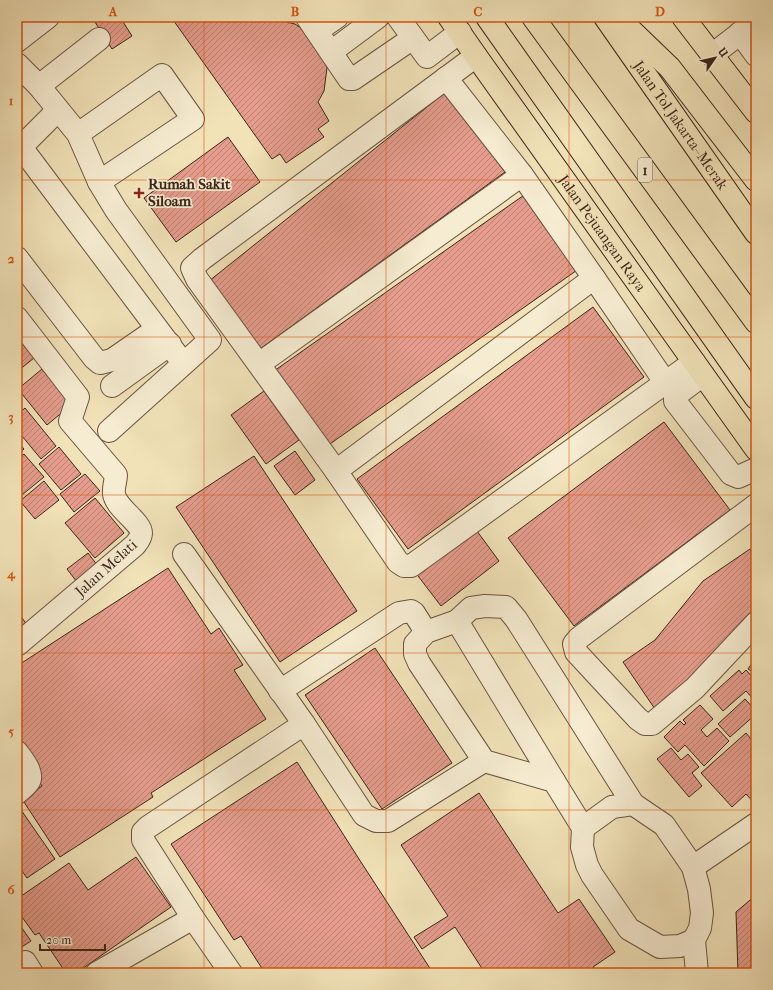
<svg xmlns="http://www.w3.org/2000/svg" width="773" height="990" viewBox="0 0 773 990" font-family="'IM FELL French Canon',serif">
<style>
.building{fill:url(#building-hatch);stroke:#3c251a}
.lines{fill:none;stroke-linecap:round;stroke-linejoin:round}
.minor-casing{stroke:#695442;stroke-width:24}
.major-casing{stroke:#3c251a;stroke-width:24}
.highway-casing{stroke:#3c251a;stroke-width:24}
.minor{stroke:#f6ecd1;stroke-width:22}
.major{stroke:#f1e2b8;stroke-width:22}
.highway{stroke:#f1e2b8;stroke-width:22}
.grid{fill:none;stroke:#d7540d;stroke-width:1;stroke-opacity:0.55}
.poi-dot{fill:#8f2418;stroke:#f6ecd1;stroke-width:1.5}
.labels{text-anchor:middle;stroke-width:3.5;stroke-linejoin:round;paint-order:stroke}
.shield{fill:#f6ecd1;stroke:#746151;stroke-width:1}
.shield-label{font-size:14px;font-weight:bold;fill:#3c251a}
.street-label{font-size:15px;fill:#3c251a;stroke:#f6ecd1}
.poi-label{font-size:15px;font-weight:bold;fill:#3c251a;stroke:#f6ecd1;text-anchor:start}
.neatline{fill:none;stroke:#d7540d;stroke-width:1.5}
.grid-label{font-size:13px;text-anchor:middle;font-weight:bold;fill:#d7540d}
</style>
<defs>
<pattern id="building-hatch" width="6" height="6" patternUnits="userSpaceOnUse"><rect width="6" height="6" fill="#e69d8d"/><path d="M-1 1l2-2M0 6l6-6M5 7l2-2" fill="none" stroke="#bc8072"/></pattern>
</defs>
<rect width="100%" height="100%" fill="#f1e2b8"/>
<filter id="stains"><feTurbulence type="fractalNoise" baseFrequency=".005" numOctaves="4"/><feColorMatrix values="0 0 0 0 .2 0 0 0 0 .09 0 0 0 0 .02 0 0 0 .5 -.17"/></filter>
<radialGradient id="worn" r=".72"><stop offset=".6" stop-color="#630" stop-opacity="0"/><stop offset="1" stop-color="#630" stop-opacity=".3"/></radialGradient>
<g class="building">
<polygon points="103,17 120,17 132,36 112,49 95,22"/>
<polygon points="171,17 251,17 255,22 270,18 295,24 311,35 322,50 327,68 324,91 318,102 329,121 318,129 324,137 286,163 280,154 272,159"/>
<polygon points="447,91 505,172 253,354 204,285"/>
<polygon points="228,137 260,182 176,242 144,198"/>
<polygon points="527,193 580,268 327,446 274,371"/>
<polygon points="593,307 644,377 408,549 357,479"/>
<polygon points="17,337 34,358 18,371 17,370"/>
<polygon points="42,369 71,405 47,425 18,389"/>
<polygon points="264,391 299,440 266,464 231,415"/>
<polygon points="25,408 56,446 41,459 17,430 17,415"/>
<polygon points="664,422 730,510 574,626 508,538"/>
<polygon points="17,441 24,449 17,455"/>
<polygon points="59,447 81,474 61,490 39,464"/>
<polygon points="295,451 315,480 295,495 274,466"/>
<polygon points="24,454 44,477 17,499 17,460"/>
<polygon points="254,456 357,611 280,662 176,507"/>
<polygon points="85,474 100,491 74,512 60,494"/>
<polygon points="44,481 59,500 35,519 20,501"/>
<polygon points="95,498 124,533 95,558 65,523"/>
<polygon points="474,527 499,561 441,606 415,572"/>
<polygon points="750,549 756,558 756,611 745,619 699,676 657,712 623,662 655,640 703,581"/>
<polygon points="88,553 101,570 80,586 67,569"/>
<polygon points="168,568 211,634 219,628 243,665 234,670 266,719 151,793 153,797 60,857 22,799 42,786 17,747 17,666"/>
<polygon points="17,611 30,629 17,638"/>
<polygon points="375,648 452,763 382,809 305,695"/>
<polygon points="756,657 756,674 748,669"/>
<polygon points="739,670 742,674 746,670 756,681 756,700 755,701 746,691 723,711 710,696"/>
<polygon points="745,699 756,711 756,714 730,737 718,724"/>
<polygon points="700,705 713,719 701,730 707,737 717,728 729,741 704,766 685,745 678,752 664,737 680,721 684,725 686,723 683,720"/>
<polygon points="746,733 751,739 756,735 756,805 746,794 732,807 701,773"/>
<polygon points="671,748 681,760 688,754 699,767 692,773 702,786 689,797 657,759"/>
<polygon points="297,762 359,859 433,973 265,973 241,936 234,940 171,844"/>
<polygon points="479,793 558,913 579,899 615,952 593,967 598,973 485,973 455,927 422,949 414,937 448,916 401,845"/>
<polygon points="19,807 55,859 27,878 17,864 17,809"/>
<polygon points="136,857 171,907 76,973 66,973 39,933 35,935 17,910 17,899 69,863 88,890"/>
<polygon points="756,895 756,973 738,973 736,912"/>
<polygon points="17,921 31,941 17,950"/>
</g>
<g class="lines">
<g class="minor-casing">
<g id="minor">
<polyline points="307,17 349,79 353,79 413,38"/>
<polyline points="398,17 427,57 460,32"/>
<polyline points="317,31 337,17"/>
<polyline points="740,33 756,55"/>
<polyline points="17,41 48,17"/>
<polyline points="331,52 378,17"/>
<polyline points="712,55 756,21"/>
<polyline points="476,56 202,259 192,268 197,279 336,471 398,562 404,566 411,566 694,362"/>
<polyline points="17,64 39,86 99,39"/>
<polyline points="446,78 522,175 594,278 665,382"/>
<polyline points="39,86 78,134 99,182 193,119 162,75 78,134"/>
<polyline points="21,147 58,110"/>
<polyline points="17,151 21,147 183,363"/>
<polyline points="99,182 116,210 210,340 109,431"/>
<polyline points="17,258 94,358 100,363 112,360 157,329"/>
<path d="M17 318 78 397 70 421 116 475C116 480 113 488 114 494 116 508 141 522 141 533 141 538 138 541 135 545L17 645"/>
<polyline points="259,364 522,175"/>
<polyline points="703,375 675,396 675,401 731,474 738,477 756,469"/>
<polyline points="112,386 170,344"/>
<polyline points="336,471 594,278"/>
<polyline points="756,505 579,638 574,644 576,652 638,719 645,724 652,724 695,688 756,623"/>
<polyline points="184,554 304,724 364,815 376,821 388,821 484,761"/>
<polyline points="457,621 554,781"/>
<polyline points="280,691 399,613 411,611 414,613 426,632"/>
<path d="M17 752C23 760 36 775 27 784 24 788 20 790 17 793"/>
<polyline points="633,804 516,619 506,607 485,606 471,608 457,621 426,632 415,644 415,654 419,663 484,761 554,781 583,828 582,847 587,865 592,875 629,929 660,947 680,946 694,940"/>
<polyline points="583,828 612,807 633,804 664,825 693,867 699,889 702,913 700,928 694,940 697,973"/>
<polyline points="693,867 756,824"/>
<polyline points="25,962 32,973"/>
<polyline points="97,973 193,918"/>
<polyline points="231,973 193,918 143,840 143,832 148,827 304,724"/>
</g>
</g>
<g class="major-casing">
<g id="major">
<path id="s1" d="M449 17 476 56 756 449"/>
<polyline points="487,17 756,398"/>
<polyline points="683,17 756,112"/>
</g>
</g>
<g class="highway-casing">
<g id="highway">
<polyline points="533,17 756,322"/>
<path id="s2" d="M605 17 756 233"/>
<polyline points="617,17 670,68 756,180"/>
</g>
</g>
<use href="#minor" class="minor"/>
<use href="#major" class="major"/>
<use href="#highway" class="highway"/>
</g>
<path class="grid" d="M204 17V973M386 17V973M569 17V973M17 180H756M17 337H756M17 495H756M17 653H756M17 810H756"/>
<path class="poi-dot" d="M137 187h4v4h4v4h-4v4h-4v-4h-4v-4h4z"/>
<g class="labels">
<rect class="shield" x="638" y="158" width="14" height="24" rx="3"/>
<g class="shield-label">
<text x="645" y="175">1</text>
</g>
<g class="street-label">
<text dy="5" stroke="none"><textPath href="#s2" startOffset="132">Jalan Tol Jakarta–Merak</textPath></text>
<text dy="5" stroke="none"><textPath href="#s1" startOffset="265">Jalan Pejuangan Raya</textPath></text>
<text transform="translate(106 568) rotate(-42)" y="5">Jalan Melati</text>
</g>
<g class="poi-label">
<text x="148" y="189">Rumah Sakit<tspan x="148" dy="17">Siloam</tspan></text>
</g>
</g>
<rect width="773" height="990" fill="none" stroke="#f1e2b8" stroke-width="44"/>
<g transform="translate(715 58) rotate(56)" stroke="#f6ecd1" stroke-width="3" paint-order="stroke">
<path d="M0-3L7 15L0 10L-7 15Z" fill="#3c251a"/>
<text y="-6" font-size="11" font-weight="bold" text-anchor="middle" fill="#3c251a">U</text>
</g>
<path d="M40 944v6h65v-6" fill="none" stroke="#3c251a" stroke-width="2"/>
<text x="46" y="944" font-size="12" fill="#3c251a" stroke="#f6ecd1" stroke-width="3" paint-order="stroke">20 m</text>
<rect x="22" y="22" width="729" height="946" class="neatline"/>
<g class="grid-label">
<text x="113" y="16">A</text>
<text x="295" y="16">B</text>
<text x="478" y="16">C</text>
<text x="660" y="16">D</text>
<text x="11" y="105">1</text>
<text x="11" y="263">2</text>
<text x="11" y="421">3</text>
<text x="11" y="578">4</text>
<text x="11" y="736">5</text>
<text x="11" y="894">6</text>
</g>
<rect width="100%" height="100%" filter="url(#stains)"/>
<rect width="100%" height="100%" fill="url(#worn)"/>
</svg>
